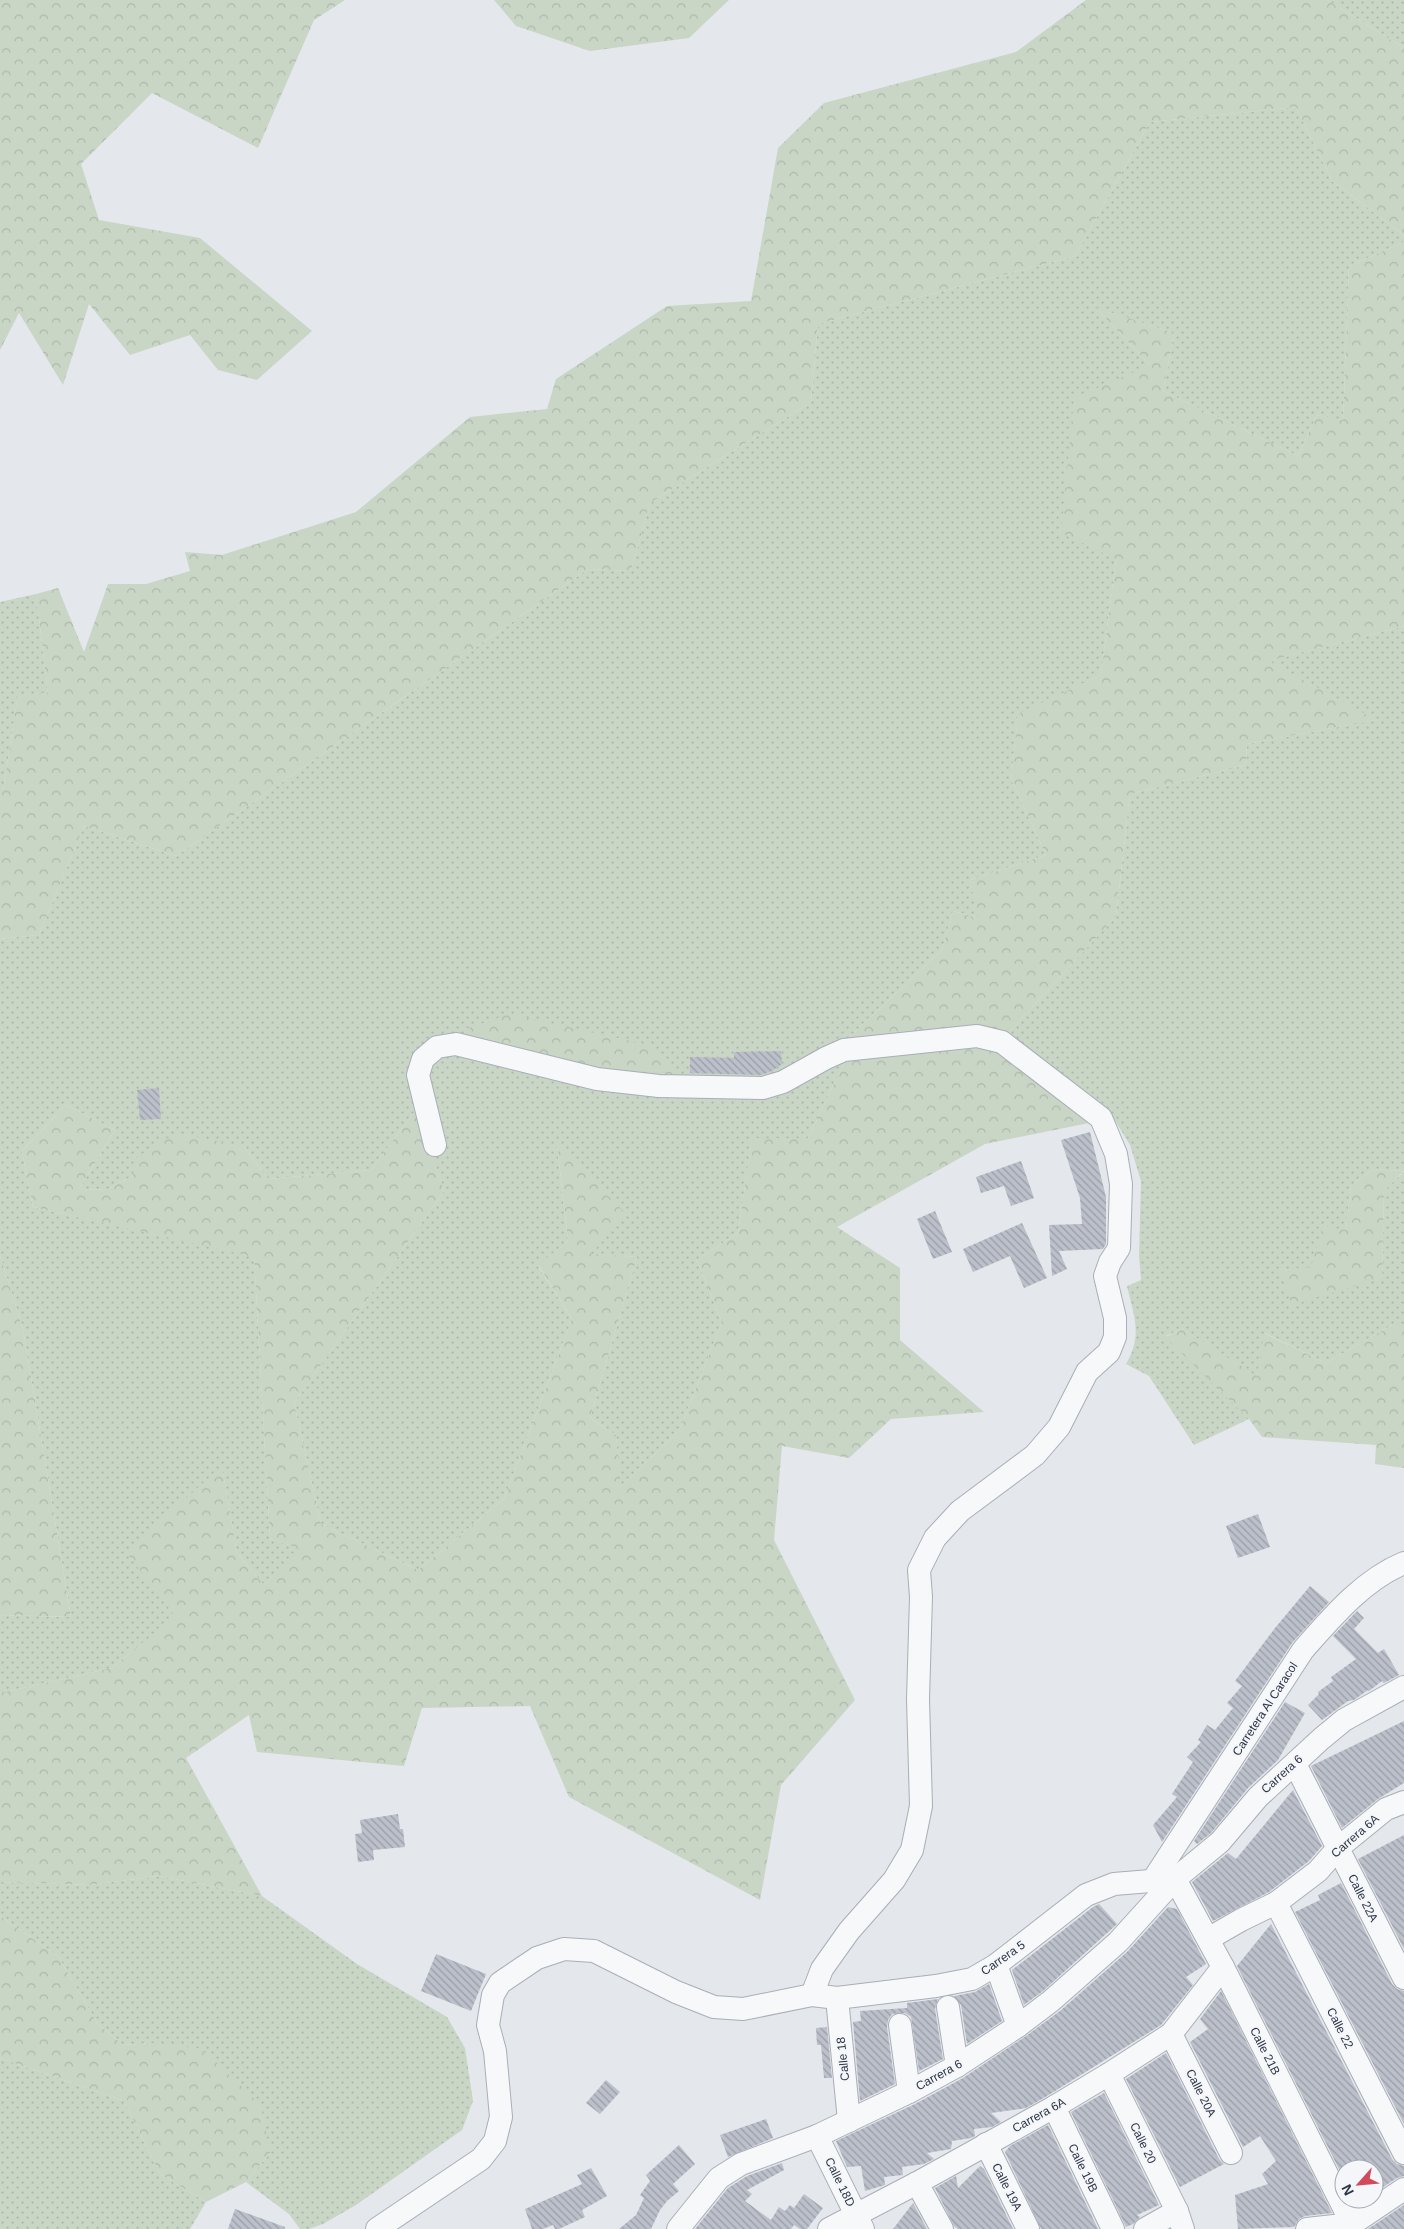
<svg xmlns="http://www.w3.org/2000/svg" width="1404" height="2229" viewBox="0 0 1404 2229" font-family="Helvetica,sans-serif">
<style>
.grass{fill:url(#grass-dots)}
.forest{fill:url(#forest-crowns)}
.building{fill:url(#building-back-hatch)}
.lines{fill:none;stroke-linecap:round;stroke-linejoin:round}
.minor-casing{stroke:#a9aeb7;stroke-width:24}
.minor{stroke:#f7f8fa;stroke-width:22}
.labels{text-anchor:middle;stroke-width:4;stroke-linejoin:round;paint-order:stroke}
.street-label{font-size:12px;fill:#2b3445;stroke:#f4f6f9}
</style>
<defs>
<pattern id="grass-dots" width="8" height="8" patternUnits="userSpaceOnUse" patternTransform="scale(1.25)"><rect width="8" height="8" fill="#c9d6c5"/><path d="M2 2h.1M6 6h.1" fill="none" stroke="#adb8ab" stroke-width="1.8" stroke-linecap="round"/></pattern>
<pattern id="forest-crowns" width="20" height="18" patternUnits="userSpaceOnUse" patternTransform="scale(1.25)"><rect width="20" height="18" fill="#c9d6c5"/><path d="M2 6a3 3 0 1 1 6 0M12 15a3 3 0 1 1 6 0" fill="none" stroke="#adb8ab"/></pattern>
<pattern id="building-back-hatch" width="6" height="6" patternUnits="userSpaceOnUse" patternTransform="scale(1.25)"><rect width="6" height="6" fill="#bbc0ca"/><path d="M-1 5l2 2M0 0l6 6M5-1l2 2" fill="none" stroke="#989da6"/></pattern>
</defs>
<rect width="100%" height="100%" fill="#e4e7ec"/>
<g class="grass">
<polygon points="1327,0 1404,0 1404,48"/>
<polygon points="1296,107 1332,181 1404,235 1404,242 1349,266 1343,421 1317,415 1298,456 1163,391 1174,333 1096,308 1150,365 1116,559 1101,675 1018,715 1011,779 1046,855 970,880 979,918 953,911 942,950 842,1044 779,1076 682,1080 466,1028 478,1043 434,1041 418,1107 371,1170 268,1179 243,1146 133,1176 106,1190 79,1189 115,1130 66,1105 22,1151 33,1207 254,1256 270,1539 299,1548 264,1585 237,1553 222,1467 176,1616 112,1668 0,1693 0,1615 71,1617 23,1329 0,1255 0,939 39,935 84,826 176,856 588,569 631,571 650,503 811,402 818,324 1075,256 1150,122"/>
<polygon points="36,594 48,693 18,695 3,791 0,791 0,602"/>
<path d="M1404 626V1171L1373 1169 1351 1186 1346 1230 1311 1268 1280 1270 1382 1278 1384 1190 1404 1172V1324H1394L1326 1363 1265 1333 1257 1377 1182 1329 1166 1336 1249 1419 1194 1445 1149 1376 1126 1364C1143 1335 1134 1317 1127 1286L1141 1280 1139 1256 1141 1181 1130 1145 1109 1111 1006 1036 1116 916 1130 794 1246 765 1247 744 1375 720 1268 661Z"/>
<polygon points="441,1053 764,1095 847,1057 808,1138 752,1139 738,1233 697,1260 722,1322 679,1431 620,1487 616,1435 590,1418 637,1257 590,1255 557,1145 568,1241 538,1266 572,1319 504,1499 418,1570 321,1524 294,1403 444,1191 431,1151 425,1075"/>
<polygon points="159,1876 262,1896 357,1964 447,2017 465,2048 473,2101 462,2130 356,2205 323,2224 309,2229 300,2229 289,2214 246,2182 270,2153 152,2043 123,2045 97,2023 58,1956 0,1916 0,1882 89,1885"/>
<polygon points="0,2058 124,2101 160,2174 206,2202 190,2229 0,2229"/>
</g>
<g class="forest">
<polygon points="0,0 345,0 314,20 258,148 152,93 81,164 99,220 200,238 312,331 257,380 218,370 190,335 130,355 89,304 63,385 19,313 0,350"/>
<polygon points="494,0 729,0 689,38 590,51 516,26"/>
<polygon points="1086,0 1327,0 1404,48 1404,235 1332,181 1296,107 1150,122 1075,256 818,324 811,402 650,503 631,571 588,569 176,856 84,826 39,935 0,939 0,791 3,791 18,694 48,693 36,594 58,588 84,652 108,584 146,584 190,571 185,552 222,555 356,512 470,417 547,409 556,379 667,306 751,301 778,148 824,103 1016,52"/>
<polygon points="1404,242 1404,626 1269,661 1376,720 1247,744 1246,765 1130,794 1116,916 1006,1036 842,1044 942,950 953,911 978,918 970,880 1046,855 1011,779 1018,714 1101,675 1116,559 1061,533 1074,398 1150,365 1095,307 1174,333 1163,391 1298,456 1317,415 1343,420 1349,266"/>
<polygon points="509,1014 649,1045 682,1080 599,1072 478,1043 466,1029"/>
<polygon points="975,1042 999,1048 1099,1121 985,1144 837,1227 900,1268 900,1340 984,1412 891,1419 849,1458 782,1446 774,1540 855,1700 781,1785 760,1900 569,1797 530,1706 422,1708 404,1766 257,1752 249,1715 186,1758 262,1896 159,1876 89,1885 0,1882 0,1693 112,1668 175,1616 126,1552 222,1466 237,1553 264,1585 298,1548 270,1539 254,1257 33,1207 22,1151 66,1105 115,1130 79,1189 106,1190 133,1176 134,1159 176,1133 243,1146 268,1179 371,1170 418,1107 444,1191 294,1403 321,1524 418,1570 504,1499 572,1319 538,1265 568,1241 557,1144 626,1214 591,1254 637,1257 590,1418 616,1435 621,1486 679,1431 722,1322 697,1260 738,1233 752,1138 808,1138 847,1057"/>
<polygon points="1373,1169 1404,1171 1384,1191 1382,1278 1292,1305 1280,1270 1311,1267 1323,1226 1346,1230 1351,1186"/>
<polygon points="0,1255 23,1329 71,1617 0,1615"/>
<polygon points="1394,1324 1404,1324 1404,1468 1375,1464 1376,1445 1262,1437 1249,1419 1165,1337 1182,1329 1257,1376 1264,1333 1326,1363"/>
<polygon points="0,1916 58,1956 97,2023 123,2045 152,2043 203,2049 261,2106 270,2153 246,2182 206,2202 160,2174 124,2101 0,2058"/>
</g>
<g class="building">
<polygon points="781,1051 782,1064 772,1071 761,1075 690,1073 690,1057 734,1058 734,1052"/>
<polygon points="159,1088 161,1119 140,1120 137,1090"/>
<polygon points="1090,1132 1106,1197 1106,1244 1103,1249 1059,1251 1067,1269 1052,1276 1049,1225 1082,1224 1080,1198 1061,1140"/>
<polygon points="1021,1161 1034,1198 1011,1206 1004,1186 981,1193 976,1177"/>
<polygon points="935,1211 952,1252 933,1259 917,1219"/>
<polygon points="1022,1223 1047,1278 1024,1288 1010,1256 973,1272 963,1249"/>
<polygon points="1258,1514 1270,1547 1238,1558 1226,1526"/>
<polygon points="1310,1586 1329,1602 1292,1643 1162,1842 1153,1825 1177,1797 1172,1794 1193,1762 1187,1757 1201,1742 1198,1740 1207,1725 1215,1730 1233,1708 1227,1703 1242,1686 1235,1681 1275,1628"/>
<polygon points="1357,1611 1364,1618 1354,1629 1378,1653 1384,1649 1399,1675 1384,1683 1382,1681 1369,1691 1368,1690 1354,1700 1348,1701 1322,1720 1308,1705 1319,1694 1318,1692 1333,1681 1331,1677 1356,1659 1333,1636"/>
<polygon points="1285,1702 1305,1713 1278,1760 1248,1788 1211,1833 1197,1844 1194,1841"/>
<polygon points="1404,1721 1404,1783 1378,1799 1342,1828 1311,1766"/>
<polygon points="1293,1790 1322,1846 1309,1861 1269,1892 1213,1921 1192,1882 1228,1853 1236,1859"/>
<polygon points="398,1814 400,1829 403,1829 405,1847 373,1850 374,1860 358,1862 355,1834 362,1833 360,1820"/>
<polygon points="1404,1835 1404,1949 1358,1859"/>
<polygon points="1341,1883 1392,1984 1397,1989 1404,1991 1404,2124 1295,1912 1320,1900 1318,1895"/>
<polygon points="1099,1904 1117,1924 1043,1991 1024,2005 1012,1970 1093,1907"/>
<polygon points="1168,1907 1177,1909 1206,1964 1186,1977 1193,1985 1161,2025 1047,2096 1026,2108 991,2113 1001,2122 992,2127 974,2129 975,2136 971,2138 952,2141 951,2149 927,2153 934,2159 924,2164 902,2167 903,2175 884,2177 885,2185 865,2191 861,2166 847,2167 836,2141 915,2104 963,2078 1026,2036 1060,2011 1127,1952"/>
<polygon points="1271,1924 1392,2159 1397,2164 1404,2166 1404,2176 1397,2178 1374,2193 1374,2169 1344,2169 1344,2179 1237,1966"/>
<polygon points="436,1954 486,1974 471,2011 421,1991"/>
<polygon points="989,1984 1002,2021 967,2044 961,2005 954,1996 975,1992"/>
<polygon points="1221,1991 1332,2213 1305,2216 1299,2219 1294,2227 1238,2229 1235,2195 1268,2184 1262,2174 1276,2161 1260,2136 1243,2147 1190,2042 1208,2029 1200,2019"/>
<polygon points="938,1999 935,2009 943,2059 919,2071 911,2017 905,2013 892,2014 888,2020 887,2027 895,2084 860,2101 853,2022 861,2021 860,2011 907,2008 907,2003"/>
<polygon points="827,2027 832,2078 824,2078 821,2045 817,2045 816,2028"/>
<polygon points="1166,2053 1219,2159 1224,2164 1180,2187 1126,2079"/>
<polygon points="606,2080 620,2092 600,2114 586,2103"/>
<polygon points="1104,2093 1159,2205 1137,2215 1140,2217 1133,2224 1126,2227 1071,2112"/>
<polygon points="766,2119 773,2138 728,2157 720,2135"/>
<polygon points="1048,2125 1098,2229 1041,2229 1005,2152 1010,2146"/>
<polygon points="679,2145 695,2164 673,2184 679,2191 667,2201 660,2210 651,2229 619,2229 636,2215 644,2198 640,2195 650,2181 646,2175"/>
<polygon points="782,2163 784,2170 747,2190 752,2194 745,2201 771,2220 779,2207 785,2211 790,2205 794,2208 804,2194 823,2208 807,2229 800,2229 794,2225 791,2229 695,2229 728,2188 747,2176"/>
<polygon points="980,2166 984,2169 1013,2229 958,2229 954,2226 935,2188 956,2176 958,2188"/>
<polygon points="591,2168 607,2196 582,2210 585,2217 559,2229 555,2229 553,2225 543,2229 532,2229 525,2209 582,2184 577,2175"/>
<polygon points="913,2203 927,2229 893,2229"/>
<polygon points="1404,2205 1404,2229 1368,2229"/>
<polygon points="235,2209 285,2227 285,2229 228,2229"/>
</g>
<g class="lines">
<g class="minor-casing">
<g id="minor">
<polyline points="435,1145 418,1075 423,1059 437,1047 456,1044 597,1079 659,1086 763,1088 783,1082 826,1058 844,1050 977,1036 1002,1042 1101,1118 1116,1154 1121,1184 1119,1248 1110,1262 1105,1276 1115,1318 1115,1337 1109,1352 1087,1372 1059,1427 1035,1455 960,1511 935,1538 919,1570 921,1597 918,1699 921,1806 912,1850 894,1880 849,1931 822,1969 812,1995"/>
<polyline points="1295,1764 1404,1978"/>
<path d="M1153 1880 1303 1650C1332 1617 1363 1580 1404 1563"/>
<polyline points="1276,1903 1404,2153"/>
<polyline points="1208,1939 1241,1920 1276,1903 1318,1871 1338,1848 1386,1809 1404,1802"/>
<polyline points="996,1965 1018,2026"/>
<polyline points="837,1998 849,2121"/>
<polyline points="948,2007 957,2066"/>
<polyline points="900,2025 909,2092"/>
<polyline points="1171,2034 1231,2153"/>
<polyline points="1109,2074 1177,2211 1183,2229"/>
<polyline points="1054,2107 1113,2229"/>
<polyline points="817,2136 863,2229"/>
<polyline points="986,2144 1028,2229"/>
<polyline points="917,2183 942,2229"/>
<polyline points="377,2229 481,2159 495,2141 501,2117 495,2051 488,2025 493,1995 500,1983 537,1958 564,1949 594,1951 676,1992 714,2007 743,2009 812,1995 837,1998 936,1986 972,1979 996,1965 1086,1895 1114,1884 1175,1879 1220,1842 1258,1797 1321,1739 1344,1720 1404,1687"/>
<polyline points="678,2229 719,2178 741,2164 817,2136 909,2092 957,2066 1018,2026 1051,2001 1118,1942 1175,1879 1223,1967 1352,2224"/>
<polyline points="829,2229 917,2183 1054,2107 1109,2074 1171,2034 1223,1967"/>
<polyline points="1145,2229 1177,2211"/>
<polyline points="1307,2229 1352,2224 1404,2189"/>
</g>
</g>
<use href="#minor" class="minor"/>
</g>
<g class="labels">
<g class="street-label">
<text transform="translate(1265 1709) rotate(-57)" y="4">Carretera Al Caracol</text>
<text transform="translate(1282 1774) rotate(-42)" y="4">Carrera 6</text>
<text transform="translate(1355 1836) rotate(-41)" y="4">Carrera 6A</text>
<text transform="translate(1363 1898) rotate(63)" y="4">Calle 22A</text>
<text transform="translate(1003 1958) rotate(-35)" y="4">Carrera 5</text>
<text transform="translate(1340 2028) rotate(63)" y="4">Calle 22</text>
<text transform="translate(1265 2051) rotate(63)" y="4">Calle 21B</text>
<text transform="translate(843 2059) rotate(-96)" y="4">Calle 18</text>
<text transform="translate(939 2075) rotate(-29)" y="4">Carrera 6</text>
<text transform="translate(1201 2093) rotate(63)" y="4">Calle 20A</text>
<text transform="translate(1039 2115) rotate(-29)" y="4">Carrera 6A</text>
<text transform="translate(1143 2143) rotate(64)" y="4">Calle 20</text>
<text transform="translate(1083 2168) rotate(64)" y="4">Calle 19B</text>
<text transform="translate(840 2182) rotate(64)" y="4">Calle 18D</text>
<text transform="translate(1007 2187) rotate(63)" y="4">Calle 19A</text>
</g>
</g>
<g transform="translate(1359 2184) rotate(243)"><circle r="24" fill="#f4f6f9" stroke="#a4a8b1"/>
<path d="M0-4L9 19L0 12L-9 19Z" fill="#d1495b"/>
<text y="-8" font-size="14" font-weight="bold" text-anchor="middle" fill="#2b3445">N</text>
</g>
</svg>
